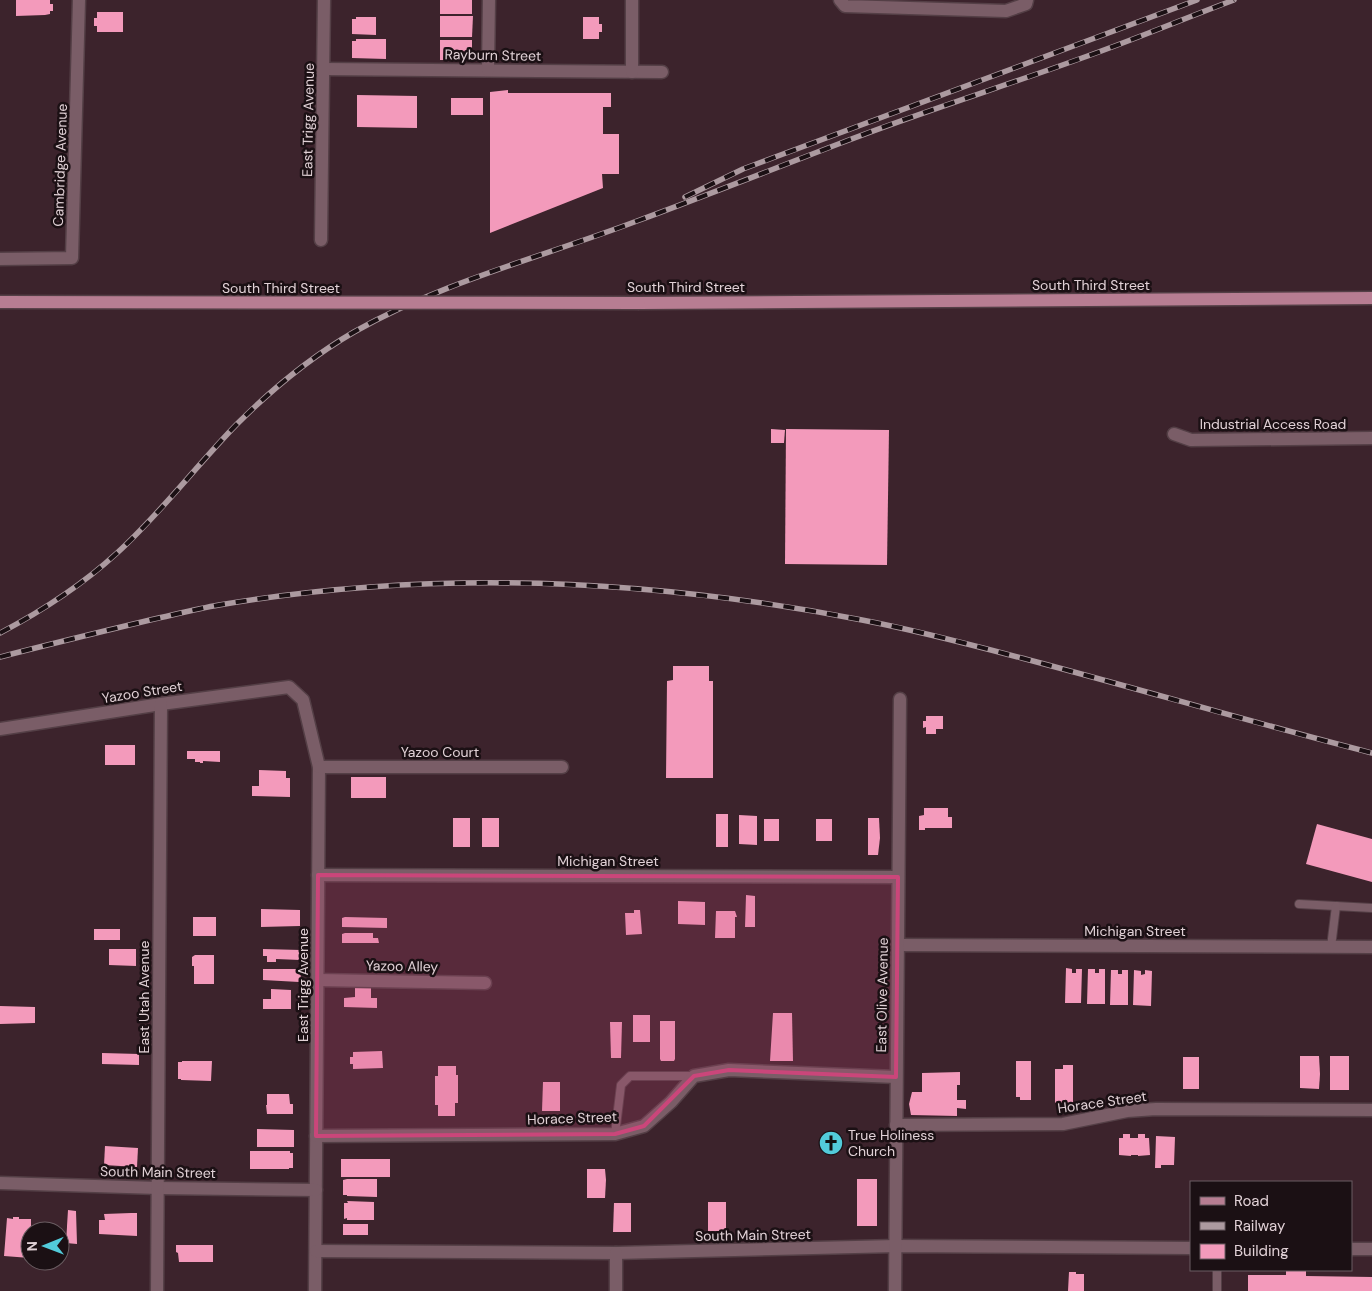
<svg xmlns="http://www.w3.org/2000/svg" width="1372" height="1291" viewBox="0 0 1372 1291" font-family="'DM Sans',sans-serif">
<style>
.building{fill:#f39abb}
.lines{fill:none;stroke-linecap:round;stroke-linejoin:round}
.service-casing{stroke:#543f46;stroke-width:10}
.minor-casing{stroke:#543f46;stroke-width:15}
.tertiary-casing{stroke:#543f46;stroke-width:15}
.primary-casing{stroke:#543f46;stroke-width:15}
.service{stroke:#7a5d67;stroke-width:8}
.minor{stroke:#7a5d67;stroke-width:12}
.tertiary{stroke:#7a5d67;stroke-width:12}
.primary{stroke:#b77d92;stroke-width:12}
.rail-casing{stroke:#ac9aa0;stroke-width:5.5}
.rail{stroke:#1b1014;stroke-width:4;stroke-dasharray:11;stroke-linecap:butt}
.primary-bridge-casing{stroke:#543f46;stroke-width:15;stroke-linecap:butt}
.primary-bridge{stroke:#b77d92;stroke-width:12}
.marked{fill:#ca467a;fill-opacity:0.2;stroke:#ca467a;stroke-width:4;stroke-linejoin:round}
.labels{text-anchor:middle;stroke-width:5;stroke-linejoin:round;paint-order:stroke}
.street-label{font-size:14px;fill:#e1d1d6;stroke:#1b1014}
.poi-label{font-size:14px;fill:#e1d1d6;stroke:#1b1014;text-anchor:start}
</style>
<rect width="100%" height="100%" fill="#3c232c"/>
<g class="building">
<polygon points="16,0 50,0 50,4 53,4 53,11 50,11 50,14 45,15 16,16"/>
<rect x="440" y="0" width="32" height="14"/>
<polygon points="97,12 123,12 123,32 97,32 97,26 94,26 94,18 97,18"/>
<polygon points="440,16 473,16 472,37 440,37"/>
<polygon points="356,17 376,17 376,35 352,34 352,19 356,19"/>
<polygon points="583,17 599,17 599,24 602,24 602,32 599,32 599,39 583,39"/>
<polygon points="356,39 386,39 386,59 352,58 352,41 356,41"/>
<rect x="440" y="40" width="32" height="20"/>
<polygon points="508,90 508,93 611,93 611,107 603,107 603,134 619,134 619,174 602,174 603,188 490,233 490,92"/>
<polygon points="357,95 417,96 417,128 357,127"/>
<rect x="451" y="98" width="32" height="17"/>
<polygon points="771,429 785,430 784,443 771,443"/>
<polygon points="786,429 889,430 887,565 785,564"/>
<polygon points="673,666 709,666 709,681 713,681 713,778 666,778 667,681 673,680"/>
<polygon points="926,716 943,716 943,729 936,729 936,734 926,734 926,727 923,728 923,721 926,721"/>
<rect x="105" y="745" width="30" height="20"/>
<polygon points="187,751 220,751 220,762 203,761 203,763 200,763 200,762 195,762 195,759 187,759"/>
<polygon points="259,770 286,771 286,778 290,778 290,797 252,796 252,786 259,786"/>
<rect x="351" y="777" width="35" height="21"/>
<polygon points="924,808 948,808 948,817 952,817 952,828 925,828 925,830 919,830 919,816 924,815"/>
<rect x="716" y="814" width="12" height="33"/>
<polygon points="739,815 757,816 757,845 739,844"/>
<rect x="453" y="818" width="17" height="29"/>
<rect x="482" y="818" width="17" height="29"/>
<polygon points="868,818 879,818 880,838 878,855 868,855"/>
<rect x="764" y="819" width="15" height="22"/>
<rect x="816" y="819" width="16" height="22"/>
<polygon points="1317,824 1372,839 1372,882 1306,864"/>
<polygon points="746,895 755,896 755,927 745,927"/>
<polygon points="678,901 705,902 705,925 678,924"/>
<polygon points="261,909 300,910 300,926 261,927"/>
<polygon points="634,910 640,910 642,934 626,935 625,913 634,913"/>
<polygon points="716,911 735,911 737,917 735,917 735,938 715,938"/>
<rect x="193" y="917" width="23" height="19"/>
<polygon points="345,917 387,918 387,928 342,927 342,918"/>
<rect x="94" y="929" width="26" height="11"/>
<polygon points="345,933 373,933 373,938 378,938 379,943 342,943 342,934"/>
<polygon points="109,949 136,949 136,966 109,965"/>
<polygon points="263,949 301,950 302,958 300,960 276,959 276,962 267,962 267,956 263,956"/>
<polygon points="195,955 214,955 214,984 194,984 194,966 192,966 192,957"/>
<polygon points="1066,968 1072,969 1072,973 1076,973 1076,969 1082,969 1081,1003 1065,1003"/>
<polygon points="263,969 300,969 301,980 299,982 263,980"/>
<polygon points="1088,969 1095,969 1095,973 1099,973 1099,969 1105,969 1105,1004 1087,1004"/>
<polygon points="1111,970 1118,970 1118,974 1122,974 1122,970 1128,970 1128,1005 1110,1005"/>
<polygon points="1134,970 1141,971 1141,975 1145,974 1145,970 1152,971 1151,1006 1133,1005"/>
<polygon points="355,987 371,987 371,998 377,998 377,1008 344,1007 344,998 355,997"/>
<polygon points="271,989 291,990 291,1009 263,1009 263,999 271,999"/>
<polygon points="0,1006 35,1007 35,1023 0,1024"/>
<polygon points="773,1013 792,1013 793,1061 770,1061"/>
<rect x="633" y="1015" width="17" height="27"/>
<polygon points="660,1021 675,1021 675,1059 674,1061 661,1061 660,1059"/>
<polygon points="610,1022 622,1022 621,1058 611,1058"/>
<polygon points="382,1051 383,1068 353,1069 353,1064 350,1064 350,1057 353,1057 353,1052"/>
<polygon points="102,1053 139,1054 139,1065 102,1064"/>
<polygon points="1300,1056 1319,1056 1320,1074 1319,1089 1300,1088"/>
<rect x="1330" y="1056" width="19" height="34"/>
<rect x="1183" y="1057" width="16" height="32"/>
<polygon points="182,1061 212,1061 211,1081 181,1080 181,1079 178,1079 178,1062 182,1062"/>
<polygon points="1016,1061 1031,1061 1031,1100 1020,1100 1020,1097 1016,1097"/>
<polygon points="1063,1065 1073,1065 1073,1103 1055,1103 1055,1069 1063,1069"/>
<polygon points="438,1066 456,1066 456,1075 458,1075 458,1103 455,1103 455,1116 438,1116 438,1105 435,1105 435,1076 438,1076"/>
<polygon points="960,1072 960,1085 957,1085 957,1100 966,1100 966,1109 957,1108 957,1116 911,1115 909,1104 912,1092 922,1092 922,1073"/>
<polygon points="543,1082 560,1082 560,1111 542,1111"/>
<polygon points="267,1094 289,1094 290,1104 293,1104 293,1114 267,1114 266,1105 267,1105"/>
<polygon points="257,1129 294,1130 294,1147 257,1147"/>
<polygon points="1123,1134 1130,1134 1130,1138 1138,1138 1138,1134 1145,1134 1145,1138 1149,1138 1150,1155 1138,1156 1138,1155 1131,1155 1131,1156 1119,1155 1119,1138 1123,1138"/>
<polygon points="1156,1136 1175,1137 1174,1165 1161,1165 1161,1168 1155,1168"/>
<polygon points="105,1146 138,1148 137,1167 104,1165"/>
<polygon points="250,1151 290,1151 290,1153 293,1153 293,1168 289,1168 289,1169 250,1169"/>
<rect x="341" y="1159" width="49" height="18"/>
<polygon points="587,1169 605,1169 606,1180 605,1198 587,1198"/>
<polygon points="347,1179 377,1179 377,1197 347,1196 347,1195 343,1195 343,1180"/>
<rect x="857" y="1179" width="20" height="47"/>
<polygon points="347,1201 374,1202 374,1220 347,1220 347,1218 344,1219 344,1203 348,1203"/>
<rect x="708" y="1202" width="18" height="29"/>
<polygon points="614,1203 631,1203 631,1232 613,1232"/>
<polygon points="68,1210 76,1211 77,1244 66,1243"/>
<polygon points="131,1213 137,1213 137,1236 99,1234 99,1220 105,1220 104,1214"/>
<polygon points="13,1217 19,1217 19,1219 31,1219 31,1228 38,1228 38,1231 30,1231 30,1258 4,1256 7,1218 13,1219"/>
<rect x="343" y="1224" width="25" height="11"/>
<polygon points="176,1245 213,1245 213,1262 179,1262 178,1253 176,1252"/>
<polygon points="1286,1270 1306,1270 1306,1276 1372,1277 1372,1291 1248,1291 1248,1275 1286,1275"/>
<polygon points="1069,1272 1076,1272 1076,1274 1084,1274 1084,1291 1068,1291"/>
</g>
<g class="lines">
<g class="service-casing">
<g id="service">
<polyline points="1299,904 1372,908"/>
<polyline points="1331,947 1336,906"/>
<polyline points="615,1134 621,1085 630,1076 694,1076"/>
<polyline points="1217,1270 1217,1291"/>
</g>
</g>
<g class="minor-casing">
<g id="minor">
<polyline points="840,0 845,6 1006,11 1026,4 1027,0"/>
<polyline points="324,69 662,72"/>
<polyline points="488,70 489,0"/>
<polyline points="632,72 632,0"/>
<polyline points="0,259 72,258 79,0"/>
<polyline points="1174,434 1191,440 1372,438"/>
<polyline points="0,729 161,704 289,687 303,700 319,767 315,1291"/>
<polyline points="319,767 562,767"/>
<polyline points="318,875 898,877"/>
<polyline points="898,945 1372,947"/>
<polyline points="318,980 485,983"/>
<polyline points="896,1125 1063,1124 1127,1111 1156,1109 1372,1110"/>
<polyline points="316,1136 615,1134 644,1126 671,1102 694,1076 729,1070 896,1077"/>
<polyline points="0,1183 158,1188 316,1190"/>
<polyline points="1351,1249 1372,1249"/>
<polyline points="316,1251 616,1253 896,1246 1191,1248"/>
<polyline points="157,1291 161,704"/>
<polyline points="616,1291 616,1253"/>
<polyline points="895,1291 900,699"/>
</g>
</g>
<g class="tertiary-casing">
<polyline id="tertiary" points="321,240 324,0"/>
</g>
<g class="primary-casing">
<polyline id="primary" points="639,303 1372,298"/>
</g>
<use href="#service" class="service"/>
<use href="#minor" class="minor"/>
<use href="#tertiary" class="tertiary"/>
<use href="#primary" class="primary"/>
<g class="rail-casing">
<g id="rail">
<polyline points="685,197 743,169 1197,0"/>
<path d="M0 633C42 611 82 585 117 553 160 514 196 466 237 424 272 389 311 357 354 332 442 282 542 257 637 221 705 196 773 169 841 143 921 112 1002 87 1082 58 1133 40 1183 19 1234 0"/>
<path d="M0 657C50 644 100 632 150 620 173 615 196 609 219 605 432 569 650 579 862 620 920 631 976 646 1033 661 1146 691 1258 724 1372 753"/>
</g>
</g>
<use href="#rail" class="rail"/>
<g class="primary-bridge-casing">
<polyline id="primary-bridge" points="0,302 639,303"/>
</g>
<use href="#primary-bridge" class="primary-bridge"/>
</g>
<path class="marked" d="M318 875 898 877 896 1077 729 1070 694 1076 644 1126 615 1134 316 1136Z"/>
<defs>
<g id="church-disc" transform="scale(1.25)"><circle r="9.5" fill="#52cbda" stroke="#1b1014"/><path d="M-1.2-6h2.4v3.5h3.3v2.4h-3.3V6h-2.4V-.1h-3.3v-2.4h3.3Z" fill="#111"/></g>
</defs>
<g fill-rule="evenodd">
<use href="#church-disc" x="831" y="1143"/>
</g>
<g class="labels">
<g class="street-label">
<text transform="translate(493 55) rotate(1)" y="5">Rayburn Street</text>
<text transform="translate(308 120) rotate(-89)" y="5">East Trigg Avenue</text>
<text transform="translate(60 165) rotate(-88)" y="5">Cambridge Avenue</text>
<text x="1091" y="290">South Third Street</text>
<text x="686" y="292">South Third Street</text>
<text x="281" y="293">South Third Street</text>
<text x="1273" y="429">Industrial Access Road</text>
<text transform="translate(142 692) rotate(-9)" y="5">Yazoo Street</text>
<text x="440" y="757">Yazoo Court</text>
<text x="608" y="866">Michigan Street</text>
<text x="1135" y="936">Michigan Street</text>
<text transform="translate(402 966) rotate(1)" y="5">Yazoo Alley</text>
<text transform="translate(303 985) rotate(-90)" y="5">East Trigg Avenue</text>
<text transform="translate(882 995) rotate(-89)" y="5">East Olive Avenue</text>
<text transform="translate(144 997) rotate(-90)" y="5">East Utah Avenue</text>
<text transform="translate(1102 1102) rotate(-8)" y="5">Horace Street</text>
<text transform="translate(572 1118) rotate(-2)" y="5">Horace Street</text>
<text transform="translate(158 1172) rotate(1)" y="5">South Main Street</text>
<text transform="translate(753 1235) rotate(-1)" y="5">South Main Street</text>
</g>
<g class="poi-label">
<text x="848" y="1140">True Holiness<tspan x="848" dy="16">Church</tspan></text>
</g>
</g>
<rect x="1190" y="1181" width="162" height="90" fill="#1b1014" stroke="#6a5d62"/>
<rect x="1200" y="1197" width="25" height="8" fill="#b77d92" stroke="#6a5d62"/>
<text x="1234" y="1206" font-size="15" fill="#e1d1d6">Road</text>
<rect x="1200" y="1222" width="25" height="8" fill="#ac9aa0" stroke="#6a5d62"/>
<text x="1234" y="1231" font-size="15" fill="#e1d1d6">Railway</text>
<rect x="1200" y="1244" width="25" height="15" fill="#f39abb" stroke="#6a5d62"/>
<text x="1234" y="1256" font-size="15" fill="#e1d1d6">Building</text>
<g transform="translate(45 1246) rotate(269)"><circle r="24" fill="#1b1014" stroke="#6a5d62"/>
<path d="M0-4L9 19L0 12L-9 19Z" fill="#52cbda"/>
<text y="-8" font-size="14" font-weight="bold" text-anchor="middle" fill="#e1d1d6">N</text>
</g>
</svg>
